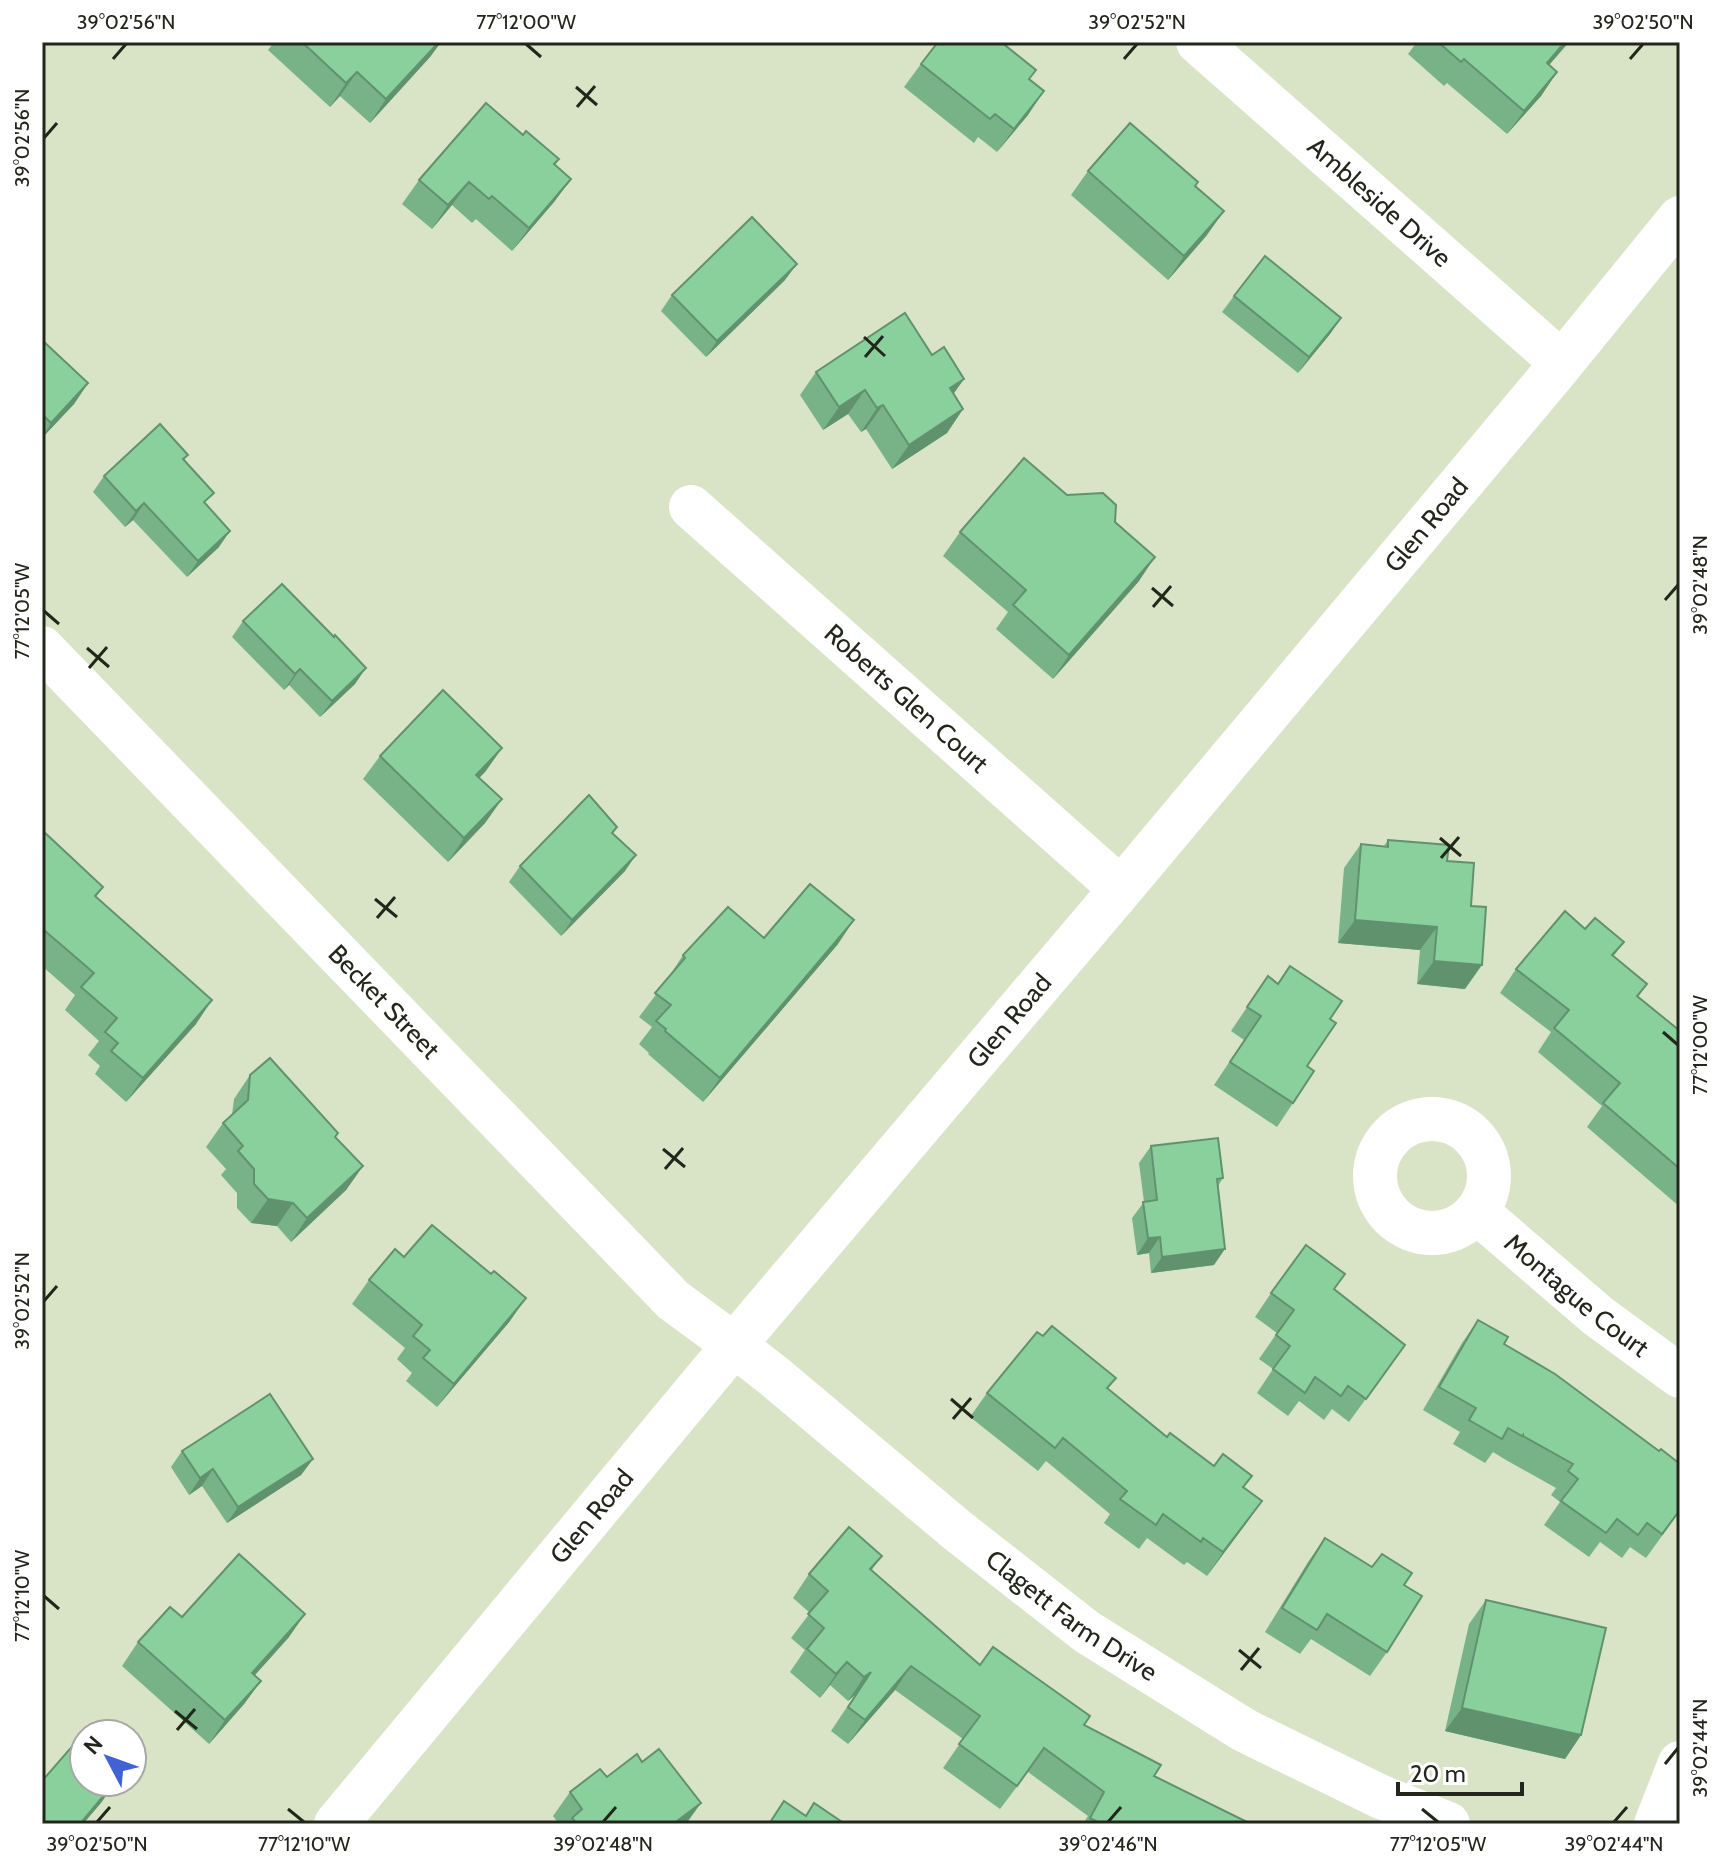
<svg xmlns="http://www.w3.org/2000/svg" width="1722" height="1866" viewBox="0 0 1722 1866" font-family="Cabin,sans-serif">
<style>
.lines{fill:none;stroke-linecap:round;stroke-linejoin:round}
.minor{stroke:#fff;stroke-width:44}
.major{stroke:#fff;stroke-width:44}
.wall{fill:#77b387}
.shaded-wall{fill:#61926e}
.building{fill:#8ad09d;stroke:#61926e;stroke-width:2}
.ticks{fill:none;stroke:#22261b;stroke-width:3}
.labels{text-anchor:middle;stroke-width:8;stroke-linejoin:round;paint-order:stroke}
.street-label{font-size:26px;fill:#22261b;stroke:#fff}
.neatline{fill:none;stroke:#22261b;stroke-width:3}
.ticks-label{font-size:20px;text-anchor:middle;fill:#22261b}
</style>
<rect width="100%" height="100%" fill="#d9e4c7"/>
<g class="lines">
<g class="minor">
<path id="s1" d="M1198 42 1561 362"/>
<path id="s2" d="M691 507 1121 889"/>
<path id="s3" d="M42 648 673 1300 734 1345 775 1377 958 1531 1087 1632 1244 1730 1379 1796 1448 1824"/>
<circle cx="1432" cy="1176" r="57"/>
<path id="s4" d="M1477 1212 1598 1316 1680 1376"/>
<polyline points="1656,1824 1680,1763"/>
</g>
<path class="major" id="s5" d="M336 1824 734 1345 1121 889 1552 375 1680 218"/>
</g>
<g class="wall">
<polygon points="274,42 441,42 430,57 370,123 340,96 330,107 268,50"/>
<polygon points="1417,42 1569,42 1549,65 1557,72 1541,96 1507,134 1447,83 1444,86 1408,54"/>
<polygon points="1002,43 1030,80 1028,115 997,152 978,137 974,143 904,87 921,64"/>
<polygon points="523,135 559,159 555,165 571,179 554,202 512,251 476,219 472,223 452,205 432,229 402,204 419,180"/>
<polygon points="1088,171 1196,186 1207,235 1168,280 1071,195"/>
<polygon points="785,280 706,357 661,311 672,295"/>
<polygon points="1234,296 1341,318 1330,334 1298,373 1222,312"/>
<polygon points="42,340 88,383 74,404 42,438"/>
<polygon points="932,355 964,379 953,394 963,409 947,433 892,469 866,429 861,432 848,414 823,430 800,395 816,372"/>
<polygon points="188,455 184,460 206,505 219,547 187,577 133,520 125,527 93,492 104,476"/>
<polygon points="1067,495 1115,522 1139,581 1053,679 996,629 1008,612 943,556 960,532"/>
<polygon points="243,621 334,637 355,684 320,717 289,685 284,690 232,637"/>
<polygon points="502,748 485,772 479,778 502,799 485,823 448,862 363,779 380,756"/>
<polygon points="42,830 103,887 96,897 196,1024 126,1102 95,1074 100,1066 88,1055 99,1041 65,1010 75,995 42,966"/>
<polygon points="1388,840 1447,861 1471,906 1465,989 1417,984 1420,950 1338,943 1344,868 1361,844 1384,846"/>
<polygon points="520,866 625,871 561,936 509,882"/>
<polygon points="764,938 838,944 703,1102 648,1054 649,1053 639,1044 652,1027 639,1017 667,980 683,955"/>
<polygon points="1624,942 1613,957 1647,984 1638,997 1680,1031 1680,1207 1587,1127 1602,1106 1538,1052 1551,1032 1500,993 1516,969"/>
<polygon points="1268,976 1330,1019 1307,1066 1293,1103 1277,1127 1214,1085 1244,1040 1231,1031"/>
<polygon points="250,1075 335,1137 363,1166 346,1190 291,1242 277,1226 251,1223 237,1208 237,1193 221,1175 226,1169 206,1147 223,1123 232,1115 234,1099"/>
<polygon points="1151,1146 1223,1178 1218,1186 1214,1265 1151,1273 1149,1253 1137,1255 1132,1218 1144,1202 1139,1163"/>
<polygon points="404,1257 510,1321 437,1407 406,1381 412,1373 397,1359 405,1348 352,1304 369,1280"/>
<polygon points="1334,1290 1405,1345 1349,1422 1332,1409 1324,1420 1299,1401 1288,1416 1257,1393 1273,1369 1259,1359 1277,1333 1255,1317 1271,1293"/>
<polygon points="1478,1320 1680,1511 1646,1558 1630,1547 1622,1558 1600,1542 1589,1557 1544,1525 1560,1502 1551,1495 1556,1488 1506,1460 1506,1458 1506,1460 1493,1452 1485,1463 1453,1444 1460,1432 1423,1410 1462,1343"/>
<polygon points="1108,1389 1167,1437 1243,1487 1262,1501 1207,1576 1187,1562 1184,1565 1147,1538 1139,1549 1104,1523 1110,1514 1046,1461 1038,1471 970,1417 987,1393"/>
<polygon points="182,1451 313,1459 301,1475 227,1523 202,1486 189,1495 171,1467"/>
<polygon points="1325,1538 1372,1567 1404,1585 1387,1652 1370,1676 1311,1639 1300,1654 1265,1632 1308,1562"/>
<polygon points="882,1556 871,1571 980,1665 1084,1725 1154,1776 1251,1824 1083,1824 1088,1816 1028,1772 1000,1809 943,1768 963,1739 895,1690 848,1744 831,1731 855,1695 848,1701 830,1685 820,1698 790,1672 805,1650 791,1638 810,1613 793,1598 809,1574"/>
<polygon points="1486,1600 1581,1735 1565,1759 1445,1731 1469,1624"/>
<polygon points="182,1617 289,1637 255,1675 261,1681 244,1704 209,1744 122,1666 138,1642"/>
<polygon points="607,1777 686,1824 559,1824 553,1816 570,1792"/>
</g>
<g class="shaded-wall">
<polygon points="439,42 441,42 430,57 370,123 386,99"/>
<polygon points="1565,42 1569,42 1530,87 1547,63"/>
<polygon points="357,72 340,96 330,107 346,83"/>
<polygon points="1557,72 1541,96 1507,134 1524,111"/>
<polygon points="1044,91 1028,115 997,152 1014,129"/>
<polygon points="571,179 554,202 512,251 529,228"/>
<polygon points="469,182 452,205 432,229 448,205"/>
<polygon points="1224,211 1207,235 1168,280 1184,256"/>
<polygon points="797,264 785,280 706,357 717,341"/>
<polygon points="1341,318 1330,334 1298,373 1309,357"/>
<polygon points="964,379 947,403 950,388"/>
<polygon points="88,383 74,404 42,438 51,423"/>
<polygon points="865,390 848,414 823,430 839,407"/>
<polygon points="883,405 866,429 861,432 877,408"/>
<polygon points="963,409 947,433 892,469 909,445"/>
<polygon points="144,503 133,520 125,527 136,511"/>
<polygon points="230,531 219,547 187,577 198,561"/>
<polygon points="1155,557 1139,581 1053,679 1069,655"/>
<polygon points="366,668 355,684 320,717 332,701"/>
<polygon points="300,669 289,685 284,690 295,674"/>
<polygon points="502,748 485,772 459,798 476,775"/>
<polygon points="502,799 485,823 448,862 464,838"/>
<polygon points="636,855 625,871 561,936 572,920"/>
<polygon points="854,920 838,944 703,1102 720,1078"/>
<polygon points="1355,920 1437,927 1420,950 1338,943"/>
<polygon points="1434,961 1482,965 1465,989 1417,984"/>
<polygon points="212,1000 196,1024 126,1102 143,1078"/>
<polygon points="363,1166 346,1190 291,1242 307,1218"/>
<polygon points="268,1199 293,1203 277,1226 251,1223"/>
<polygon points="1160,1237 1149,1253 1137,1255 1148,1238"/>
<polygon points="1225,1249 1214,1265 1151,1273 1162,1257"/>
<polygon points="526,1298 510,1321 437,1407 454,1384"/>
<polygon points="313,1459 301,1475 227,1523 238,1507"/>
<polygon points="213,1469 202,1486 189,1495 200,1478"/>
<polygon points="1262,1501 1245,1525 1207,1576 1223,1552"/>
<polygon points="305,1614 289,1637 235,1697 252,1673"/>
<polygon points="847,1662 830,1685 820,1698 836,1674"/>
<polygon points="911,1666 895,1690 848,1744 865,1720"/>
<polygon points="871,1672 855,1695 848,1701 864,1677"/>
<polygon points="261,1681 244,1704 209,1744 225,1720"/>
<polygon points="1462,1708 1581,1735 1565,1759 1445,1731"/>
<polygon points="116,1782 101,1803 83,1824 80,1824"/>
<polygon points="701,1803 686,1824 673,1824"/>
</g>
<g class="building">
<polygon points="302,42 439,42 386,99 357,72 346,83"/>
<polygon points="938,42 1001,42 1036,70 1029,79 1044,91 1014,129 995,114 990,119 921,64"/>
<polygon points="1438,42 1565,42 1547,63 1557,72 1524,111 1464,59 1461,62"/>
<polygon points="486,103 523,135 526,131 559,159 554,164 571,179 529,228 492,196 489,199 469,182 448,205 419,180"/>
<polygon points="1130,123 1198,182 1195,186 1224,211 1184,256 1088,171"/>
<polygon points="752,217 797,264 717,341 672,295"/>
<polygon points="1265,256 1341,318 1309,357 1234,296"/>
<polygon points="905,313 932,355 944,347 964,379 950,388 963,409 909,445 883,405 877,408 865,390 839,407 816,372"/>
<polygon points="42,340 88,383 51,423 42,414"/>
<polygon points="160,424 188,455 183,459 214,493 204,502 230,531 198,561 144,503 136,511 104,476"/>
<polygon points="1024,458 1067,495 1103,493 1116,505 1115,522 1155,557 1069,655 1013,605 1026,590 960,532"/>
<polygon points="282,584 334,637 335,635 366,668 332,701 300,669 295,674 243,621"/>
<polygon points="443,690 502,748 476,775 502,799 464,838 380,756"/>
<polygon points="589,795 617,827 612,833 636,855 572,920 520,866"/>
<polygon points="42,830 103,887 95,896 212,1000 143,1078 111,1051 118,1043 105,1032 117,1018 81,987 94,973 44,930 42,932"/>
<polygon points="1388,840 1449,845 1447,861 1474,863 1471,906 1486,907 1482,965 1434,961 1437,927 1355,920 1361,844 1388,847"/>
<polygon points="810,884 854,920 720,1078 665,1031 666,1029 656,1021 671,1005 655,993 685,958 683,955 728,907 764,938"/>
<polygon points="1565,911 1585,929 1595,918 1624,942 1612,955 1647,984 1637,996 1680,1031 1680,1169 1603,1103 1620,1083 1554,1028 1569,1010 1516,969"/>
<polygon points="1290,966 1342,1001 1330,1019 1336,1023 1307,1066 1314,1071 1293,1103 1230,1062 1261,1016 1247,1007 1268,976 1278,984"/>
<polygon points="270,1058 338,1133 335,1137 363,1166 307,1218 293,1203 268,1199 254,1184 254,1169 238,1151 243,1146 223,1123 248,1100 250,1075"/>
<polygon points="1218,1138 1223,1178 1217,1179 1225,1249 1162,1257 1160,1237 1148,1238 1143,1202 1157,1200 1151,1146"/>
<polygon points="432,1225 491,1274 494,1271 526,1298 454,1384 423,1358 430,1350 413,1336 422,1325 369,1280 395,1249 404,1257"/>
<polygon points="1306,1245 1345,1274 1334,1289 1405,1345 1366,1399 1348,1386 1341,1396 1315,1377 1305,1393 1273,1369 1290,1346 1276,1335 1294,1310 1271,1293"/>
<polygon points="1478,1320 1508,1337 1504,1344 1555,1374 1659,1451 1661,1449 1680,1464 1680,1510 1662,1534 1647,1523 1638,1535 1617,1519 1606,1533 1561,1501 1578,1479 1568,1471 1573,1464 1523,1436 1523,1435 1522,1436 1508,1428 1502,1439 1469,1420 1476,1408 1439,1387"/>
<polygon points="1052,1326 1116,1378 1107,1388 1167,1437 1170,1433 1214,1466 1223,1454 1252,1476 1243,1487 1262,1501 1223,1552 1203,1538 1201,1542 1163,1514 1156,1525 1120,1499 1127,1491 1063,1438 1055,1448 987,1393 1037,1332 1043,1336"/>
<polygon points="270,1394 313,1459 238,1507 213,1469 200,1478 182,1451"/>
<polygon points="849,1527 882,1556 870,1569 980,1665 993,1647 1090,1716 1084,1725 1161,1765 1154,1776 1251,1824 1101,1824 1090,1818 1104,1792 1044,1748 1017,1786 959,1744 980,1716 911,1666 865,1720 848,1707 871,1672 864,1677 847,1662 836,1674 807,1649 824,1628 808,1614 828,1591 809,1574"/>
<polygon points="1325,1538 1372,1567 1382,1554 1412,1573 1404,1585 1422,1596 1387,1652 1327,1614 1317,1630 1282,1608"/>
<polygon points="239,1554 305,1614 252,1673 261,1681 225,1720 138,1642 170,1607 182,1617"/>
<polygon points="1486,1600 1606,1628 1581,1735 1462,1708"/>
<polygon points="75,1743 84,1750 84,1782 115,1782 80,1824 42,1824 42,1781"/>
<polygon points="659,1749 701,1803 673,1824 577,1824 572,1818 582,1809 570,1792 600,1769 607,1777 637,1754 642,1762"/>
<polygon points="784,1801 806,1816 814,1803 845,1824 769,1824"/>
</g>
<path class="ticks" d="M526 44 541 57M113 59 126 44M1124 59 1137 44M1630 59 1643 44M576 87 597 105M577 107 595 86M44 138 57 123M864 337 885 356M865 357 883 336M1152 588 1173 606M1665 600 1678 585M1153 607 1171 586M44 611 59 624M87 648 109 667M89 668 107 647M1440 838 1461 856M1441 858 1459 837M375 899 397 917M377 918 395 897M1663 1032 1678 1045M663 1149 685 1167M665 1169 683 1148M44 1301 57 1286M951 1399 973 1418M953 1419 971 1398M44 1596 59 1609M1239 1650 1261 1668M1241 1670 1259 1648M175 1711 197 1729M177 1730 195 1709M1665 1764 1678 1748M288 1809 304 1822M1422 1809 1438 1822M97 1822 110 1807M603 1822 616 1807M1108 1822 1121 1807M1614 1822 1627 1807"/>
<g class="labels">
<g class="street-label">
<text dy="9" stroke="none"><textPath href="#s1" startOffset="242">Ambleside Drive</textPath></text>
<text dy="9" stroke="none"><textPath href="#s5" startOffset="1696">Glen Road</textPath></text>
<text dy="9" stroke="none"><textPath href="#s2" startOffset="288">Roberts Glen Court</textPath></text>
<text dy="9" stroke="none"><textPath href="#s3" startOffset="492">Becket Street</textPath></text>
<text dy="9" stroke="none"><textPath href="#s5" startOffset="1048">Glen Road</textPath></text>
<text dy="9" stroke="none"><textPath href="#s4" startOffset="130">Montague Court</textPath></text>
<text dy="9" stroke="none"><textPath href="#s5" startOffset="400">Glen Road</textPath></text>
<text dy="9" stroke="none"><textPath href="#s3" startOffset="1416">Clagett Farm Drive</textPath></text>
</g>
</g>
<rect width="1722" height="1866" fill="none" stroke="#ffffff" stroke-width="88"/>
<g transform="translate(108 1758) rotate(311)"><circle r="38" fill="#ffffff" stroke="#a7a8a4" stroke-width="2"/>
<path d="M0-6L14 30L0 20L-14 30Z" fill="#3f63d5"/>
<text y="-12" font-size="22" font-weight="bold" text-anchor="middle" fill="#22261b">N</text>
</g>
<path d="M1398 1782v12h124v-12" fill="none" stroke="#22261b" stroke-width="4"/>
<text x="1410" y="1782" font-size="24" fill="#22261b" stroke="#ffffff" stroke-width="6" paint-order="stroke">20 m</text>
<rect x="44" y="44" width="1634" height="1778" class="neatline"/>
<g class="ticks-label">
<text x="126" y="29">39°02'56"N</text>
<text x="526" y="29">77°12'00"W</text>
<text x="1137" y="29">39°02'52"N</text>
<text x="1643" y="29">39°02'50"N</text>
<text transform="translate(22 138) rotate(-90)" y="7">39°02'56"N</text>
<text transform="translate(1700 585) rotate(-90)" y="7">39°02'48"N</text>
<text transform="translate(22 611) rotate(-90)" y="7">77°12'05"W</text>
<text transform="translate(1700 1045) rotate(-90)" y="7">77°12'00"W</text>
<text transform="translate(22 1301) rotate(-90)" y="7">39°02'52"N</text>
<text transform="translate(22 1596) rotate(-90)" y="7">77°12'10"W</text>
<text transform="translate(1700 1748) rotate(-90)" y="7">39°02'44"N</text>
<text x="97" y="1851">39°02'50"N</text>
<text x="304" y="1851">77°12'10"W</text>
<text x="603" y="1851">39°02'48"N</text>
<text x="1108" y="1851">39°02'46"N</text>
<text x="1438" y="1851">77°12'05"W</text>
<text x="1614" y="1851">39°02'44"N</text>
</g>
</svg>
